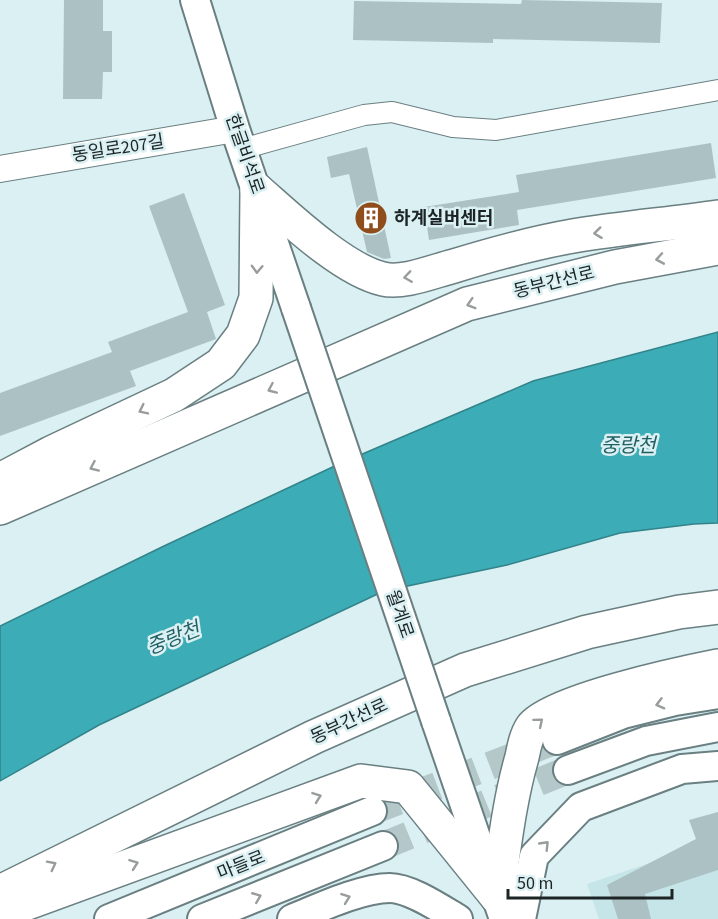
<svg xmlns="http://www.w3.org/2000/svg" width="718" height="919" viewBox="0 0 718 919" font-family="'Source Sans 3','Noto Sans KR',sans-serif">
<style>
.built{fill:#c6e5e9}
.water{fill:#3cacb6;stroke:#32838a;stroke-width:1.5}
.building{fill:#acc1c3}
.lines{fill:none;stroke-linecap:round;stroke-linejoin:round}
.secondary-tunnel{stroke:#b4c7c9;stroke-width:28;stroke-dasharray:28 14;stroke-linecap:butt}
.minor-casing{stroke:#6a7f81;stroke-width:22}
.tertiary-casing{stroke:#6a7f81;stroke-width:28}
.secondary-casing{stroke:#6a7f81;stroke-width:32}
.trunk-casing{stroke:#6a7f81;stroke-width:36}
.minor{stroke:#fff;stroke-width:20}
.tertiary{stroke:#fff;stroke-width:26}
.secondary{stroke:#fff;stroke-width:28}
.trunk{stroke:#fff;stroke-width:33}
.secondary-bridge-casing{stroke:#6a7f81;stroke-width:32;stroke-linecap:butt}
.secondary-bridge{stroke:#fff;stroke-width:28}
.oneway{stroke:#999c9d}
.labels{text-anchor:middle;stroke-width:5;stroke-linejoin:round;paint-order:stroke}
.street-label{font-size:18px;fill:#1c2425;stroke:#daf0f2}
.poi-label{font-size:18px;font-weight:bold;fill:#1c2425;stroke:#daf0f2;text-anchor:start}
.water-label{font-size:20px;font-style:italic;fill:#225f64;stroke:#daf0f2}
</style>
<rect width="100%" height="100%" fill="#daf0f2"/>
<polygon class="built" points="718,840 718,919 599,919 587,884"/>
<polygon class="water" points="718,332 718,523 694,524 620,533 507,565 384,591 99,725 0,781 0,626 164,546 339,464 533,381"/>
<g class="building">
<polygon points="64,0 103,0 103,31 112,31 112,72 103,72 102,99 63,99"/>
<polygon points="522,0 662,3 660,43 493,39 493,43 353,40 354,1 521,4"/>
<polygon points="711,143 716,178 517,210 519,225 429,240 424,207 519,192 516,175"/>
<polygon points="367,147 391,258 384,259 367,252 349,174 331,178 327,157"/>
<polygon points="184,193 225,305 207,312 216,339 130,371 136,386 0,436 0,393 112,352 108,342 188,312 149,206"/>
<polygon points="718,812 718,870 645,894 651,919 618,919 607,885 696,839 689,820"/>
</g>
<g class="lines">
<g class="secondary-tunnel">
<polyline points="372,811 557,740"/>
<polyline points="383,846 568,770"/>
</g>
<g class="minor-casing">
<polyline id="minor" points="242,149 364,115 392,112 453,127 496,130 718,90"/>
</g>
<g class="tertiary-casing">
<polyline id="tertiary" points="0,169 235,129"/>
</g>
<g class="secondary-casing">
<g id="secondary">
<polyline points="195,0 235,129 296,308"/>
<polyline points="436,721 504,919"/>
<polyline points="557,740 623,714 675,701 718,694"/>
<polyline points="568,770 646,741 718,727"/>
<polyline points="109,919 372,811"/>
<polyline points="202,919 383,846"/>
<path d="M292 919C319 908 361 888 390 888 410 888 441 909 458 919"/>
<polyline points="521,919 534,856 581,807 682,769 718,766"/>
</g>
</g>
<g class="trunk-casing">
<g id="trunk">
<path d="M257 190C288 217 343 270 383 279 403 284 434 271 454 266 493 254 533 243 573 236 621 228 670 224 718 217"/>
<polyline points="0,480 51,453 174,395 221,364 243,335 256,298 257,190"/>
<polyline points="0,508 467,304 615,267 718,248"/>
<polyline points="0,892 314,737 465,670 587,632 679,612 718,607"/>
<path d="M497 897C504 850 509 802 522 757 524 747 526 736 532 727 551 701 683 673 718 666"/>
<polyline points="0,913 361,781 408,787 497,897"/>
</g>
</g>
<use href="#minor" class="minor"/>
<use href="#tertiary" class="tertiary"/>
<use href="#secondary" class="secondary"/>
<use href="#trunk" class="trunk"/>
<g class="secondary-bridge-casing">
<polyline id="secondary-bridge" points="296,308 436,721"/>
</g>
<use href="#secondary-bridge" class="secondary-bridge"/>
</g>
<defs><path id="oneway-chevron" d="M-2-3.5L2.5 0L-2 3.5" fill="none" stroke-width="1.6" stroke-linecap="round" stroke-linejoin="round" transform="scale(1.5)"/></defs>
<g class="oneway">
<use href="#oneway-chevron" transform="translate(598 233) rotate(173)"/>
<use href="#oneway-chevron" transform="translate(660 259) rotate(170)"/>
<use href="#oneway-chevron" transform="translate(257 269) rotate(92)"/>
<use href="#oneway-chevron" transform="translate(408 277) rotate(172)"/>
<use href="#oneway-chevron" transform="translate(471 304) rotate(163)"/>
<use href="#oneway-chevron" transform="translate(272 389) rotate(156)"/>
<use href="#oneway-chevron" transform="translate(143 410) rotate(154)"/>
<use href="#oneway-chevron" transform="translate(94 467) rotate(156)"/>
<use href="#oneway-chevron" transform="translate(660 704) rotate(165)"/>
<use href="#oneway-chevron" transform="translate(539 722) rotate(-40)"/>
<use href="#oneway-chevron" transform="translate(317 797) rotate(-20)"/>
<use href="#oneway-chevron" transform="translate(545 845) rotate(-46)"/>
<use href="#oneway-chevron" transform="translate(134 864) rotate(-20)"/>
<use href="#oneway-chevron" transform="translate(52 865) rotate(-27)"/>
<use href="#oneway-chevron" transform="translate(257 897) rotate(-22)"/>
<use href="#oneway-chevron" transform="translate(346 898) rotate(-20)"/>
</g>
<defs>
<g id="building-disc" transform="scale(1.725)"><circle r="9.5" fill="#8f4d1b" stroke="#daf0f2"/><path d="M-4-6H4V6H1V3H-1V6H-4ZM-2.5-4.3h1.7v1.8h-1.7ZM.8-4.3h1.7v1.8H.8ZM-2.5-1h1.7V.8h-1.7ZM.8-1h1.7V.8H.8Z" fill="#fff"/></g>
</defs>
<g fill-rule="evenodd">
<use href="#building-disc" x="371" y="218"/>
</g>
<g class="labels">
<g class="street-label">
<text transform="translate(118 148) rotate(-9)" y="6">동일로207길</text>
<text transform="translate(245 154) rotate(71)" y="6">한글비석로</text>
<text transform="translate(554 282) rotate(-14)" y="6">동부간선로</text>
<text transform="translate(400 614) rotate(71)" y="6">월계로</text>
<text transform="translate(349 721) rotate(-25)" y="6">동부간선로</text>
<text transform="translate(241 865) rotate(-22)" y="6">마들로</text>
</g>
<g class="poi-label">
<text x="394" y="224">하계실버센터</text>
</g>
<g class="water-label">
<text x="628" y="452">중랑천</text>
<text transform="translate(173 638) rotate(-22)" y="7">중랑천</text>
</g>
</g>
<path d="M508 889v9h164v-9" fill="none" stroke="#1c2425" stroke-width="3"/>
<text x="517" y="889" font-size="18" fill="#1c2425" stroke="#daf0f2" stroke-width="4.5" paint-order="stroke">50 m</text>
</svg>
